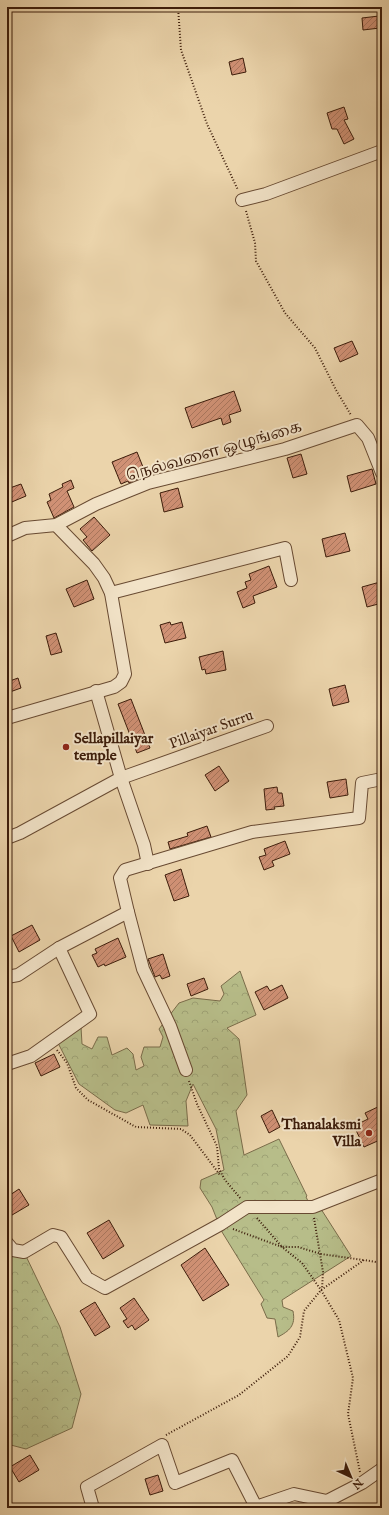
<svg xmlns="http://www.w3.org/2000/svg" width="389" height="1515" viewBox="0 0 389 1515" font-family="'IM FELL English','Noto Serif Tamil',serif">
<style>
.forest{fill:url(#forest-crowns);stroke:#7a6c4a}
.building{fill:url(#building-hatch);stroke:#3c1c0a}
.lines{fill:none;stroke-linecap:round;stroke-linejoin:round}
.minor-casing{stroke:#684a32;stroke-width:14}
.path{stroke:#3c1c0a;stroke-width:2;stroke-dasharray:1 2;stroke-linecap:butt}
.minor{stroke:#f2e3c8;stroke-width:12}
.poi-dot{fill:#8f2418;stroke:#f2e3c8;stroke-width:1.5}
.labels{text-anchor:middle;stroke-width:4;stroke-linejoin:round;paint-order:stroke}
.street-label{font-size:15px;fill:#3c1c0a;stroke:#f2e3c8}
.poi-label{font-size:15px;font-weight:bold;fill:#3c1c0a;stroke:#f2e3c8;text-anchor:start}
</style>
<defs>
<pattern id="forest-crowns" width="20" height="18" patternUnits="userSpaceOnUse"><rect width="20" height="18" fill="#b7bd89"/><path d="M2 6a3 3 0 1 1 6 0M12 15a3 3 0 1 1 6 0" fill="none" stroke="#9ea275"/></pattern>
<pattern id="building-hatch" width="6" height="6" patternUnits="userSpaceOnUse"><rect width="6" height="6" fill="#d09175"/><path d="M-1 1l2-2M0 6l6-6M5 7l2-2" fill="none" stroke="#aa765e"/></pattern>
</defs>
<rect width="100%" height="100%" fill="#ebd4ab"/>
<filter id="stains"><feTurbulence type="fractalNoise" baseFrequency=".005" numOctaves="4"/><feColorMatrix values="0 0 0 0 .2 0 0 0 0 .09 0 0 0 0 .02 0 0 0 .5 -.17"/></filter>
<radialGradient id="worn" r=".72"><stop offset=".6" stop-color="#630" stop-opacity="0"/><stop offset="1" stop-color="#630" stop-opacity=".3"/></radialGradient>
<g class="forest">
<path d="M240 971 256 1015 227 1028 239 1039 247 1095 236 1111 244 1155 279 1139 307 1196 306 1197 308 1201 321 1209 351 1256 282 1300 283 1307 293 1311C296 1326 289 1331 278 1337L275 1319 267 1318 261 1304 264 1300 222 1232 212 1207 200 1188 201 1180 224 1170 216 1129 193 1084 186 1101 188 1126 150 1125 143 1105 126 1113 115 1110 79 1084 58 1043 81 1027 82 1044 92 1049 98 1037H107L112 1055 127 1048 133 1054 136 1070 144 1066 141 1057 144 1047H160L163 1037 159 1029 179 1003 193 998 220 1001 224 994 221 986Z"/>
<polygon points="7,1243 24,1252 60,1327 81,1394 72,1428 26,1449 7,1444"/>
</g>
<g class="building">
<polygon points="379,16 380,28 363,30 362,18"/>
<polygon points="243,58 246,72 232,75 229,62"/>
<polygon points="344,107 348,119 344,120 354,139 344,144 337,129 332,129 327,113"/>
<polygon points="352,341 358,354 340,362 334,348"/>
<polygon points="234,391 241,411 229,415 231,422 223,425 221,418 192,428 185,408"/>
<polygon points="137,452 145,472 141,474 143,477 129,483 128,481 121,484 112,462"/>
<polygon points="301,454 307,474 293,478 287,458"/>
<polygon points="372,469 376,484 351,492 347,476"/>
<polygon points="71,480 74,488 67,491 74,507 54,518 47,502 51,500 49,494 63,487 62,484"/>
<polygon points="21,484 26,496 7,504 7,489"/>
<polygon points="178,488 183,507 164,512 160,493"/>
<polygon points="94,517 110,535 92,551 83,540 87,537 80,529"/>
<polygon points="345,533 350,551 326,557 322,539"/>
<polygon points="269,566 277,587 253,596 255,603 243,608 237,592 247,588 245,582 251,580 249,574"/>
<polygon points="87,580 94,599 74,607 66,589"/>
<polygon points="380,582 382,589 382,603 367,607 362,587"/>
<polygon points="170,622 171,625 182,622 186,638 165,643 160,625"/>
<polygon points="56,633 62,652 51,655 46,636"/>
<polygon points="223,651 226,670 206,674 205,669 202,670 199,657"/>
<polygon points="18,678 21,688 7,693 7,682"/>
<polygon points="345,685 349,702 333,706 329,689"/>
<polygon points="131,699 150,748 137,753 118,704"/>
<polygon points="219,766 229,781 215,791 205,775"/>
<polygon points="346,779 348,795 330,798 327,782"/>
<polygon points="277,787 278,793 282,793 284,806 274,807 275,809 266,810 264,789"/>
<polygon points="207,826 211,837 170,849 168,842 188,836 187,833"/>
<polygon points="285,841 290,854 272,861 274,866 264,870 259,857 266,855 264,849"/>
<polygon points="181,869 189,896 174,901 165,875"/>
<polygon points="32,925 40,940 19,952 11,936"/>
<polygon points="118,938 126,957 105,966 104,964 98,967 92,955 97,953 95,949"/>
<polygon points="163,954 170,976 162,979 160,975 155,977 148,959"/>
<polygon points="204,978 208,989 191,996 187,984"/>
<polygon points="282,985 288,998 264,1010 255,992 267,986 270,991"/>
<polygon points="54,1054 60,1067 41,1076 35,1063"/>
<polygon points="382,1105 382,1139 364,1147 354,1126 368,1119 365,1113"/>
<polygon points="272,1110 280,1127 269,1133 261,1116"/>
<polygon points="19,1189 29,1205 7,1218 7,1197"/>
<polygon points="109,1220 124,1246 103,1259 87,1233"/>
<polygon points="205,1248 229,1285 203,1301 181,1265"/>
<polygon points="134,1298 149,1320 135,1330 132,1325 128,1328 123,1321 127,1319 120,1308"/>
<polygon points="95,1302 110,1327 95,1336 80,1311"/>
<polygon points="30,1455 39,1470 19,1482 10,1467"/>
<polygon points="158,1475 163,1491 150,1495 145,1479"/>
</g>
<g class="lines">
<g class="minor-casing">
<g id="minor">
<polyline points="242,200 266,194 382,151"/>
<polyline points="7,536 25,528 56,525 96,504 148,483 285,449 357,425 368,438 382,473"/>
<polyline points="111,593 285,548 291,580"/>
<polyline points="96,691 121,778 144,845 148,864"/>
<polyline points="7,718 114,687 121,682 125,674 111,593 104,578 94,564 56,525"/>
<polyline points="7,838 20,833 121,778 267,726"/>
<polyline points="128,912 143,969 170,1026 186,1070"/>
<polyline points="7,977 18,975 59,948 128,912 120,878 125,870 252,832 359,818 362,783 382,779"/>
<polyline points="7,1064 31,1056 90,1014 59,948"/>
<polyline points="7,1243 13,1250 24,1252 53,1235 61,1237 87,1278 105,1288 221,1224 247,1207 313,1207 382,1180"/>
<polyline points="93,1508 87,1487 162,1445 175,1483 232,1460 256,1507 294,1494 327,1501 362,1483 382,1469"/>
</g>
</g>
<g class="path">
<polyline points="178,7 181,50 207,124 238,190"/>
<polyline points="246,211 255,243 256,261 285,313 315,348 336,390 351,415"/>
<polyline points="57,1050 67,1063 76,1088 88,1100 136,1127 181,1129 190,1135 220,1175"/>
<polyline points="189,1081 197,1104 217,1146 219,1169 225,1180 241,1199"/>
<polyline points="257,1218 282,1247 298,1247 321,1254 363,1260"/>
<polyline points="314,1218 323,1272 322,1289"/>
<polyline points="233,1229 282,1247 302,1263 321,1290 339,1320 353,1378 348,1414 360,1472"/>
<polyline points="166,1435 239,1395 288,1356 300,1337 304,1311 321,1290 364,1260 382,1263"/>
</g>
<use href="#minor" class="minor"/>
</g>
<g class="poi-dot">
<circle cx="66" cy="747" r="4"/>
<circle cx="369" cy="1133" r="4"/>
</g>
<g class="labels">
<g class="street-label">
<text transform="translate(214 451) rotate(-16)" y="5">நெல்வளை ஒழுங்கை</text>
<text transform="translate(211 729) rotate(-20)" y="5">Pillaiyar Surru</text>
</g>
<g class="poi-label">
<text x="74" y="743">Sellapillaiyar<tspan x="74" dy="17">temple</tspan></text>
<text x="361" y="1129" text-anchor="end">Thanalaksmi<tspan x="361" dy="17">Villa</tspan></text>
</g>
</g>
<rect width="389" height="1515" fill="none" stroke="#ebd4ab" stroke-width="24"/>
<rect x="8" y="8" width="373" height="1499" fill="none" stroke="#3c1c0a" stroke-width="2"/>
<rect x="12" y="12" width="365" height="1491" fill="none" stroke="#3c1c0a"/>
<g transform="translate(351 1477) rotate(136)" stroke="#f2e3c8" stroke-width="3" paint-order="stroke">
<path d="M0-3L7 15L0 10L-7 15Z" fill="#3c1c0a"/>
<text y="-6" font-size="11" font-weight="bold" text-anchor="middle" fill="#3c1c0a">N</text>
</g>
<rect width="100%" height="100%" filter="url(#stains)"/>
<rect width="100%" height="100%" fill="url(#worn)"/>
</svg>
